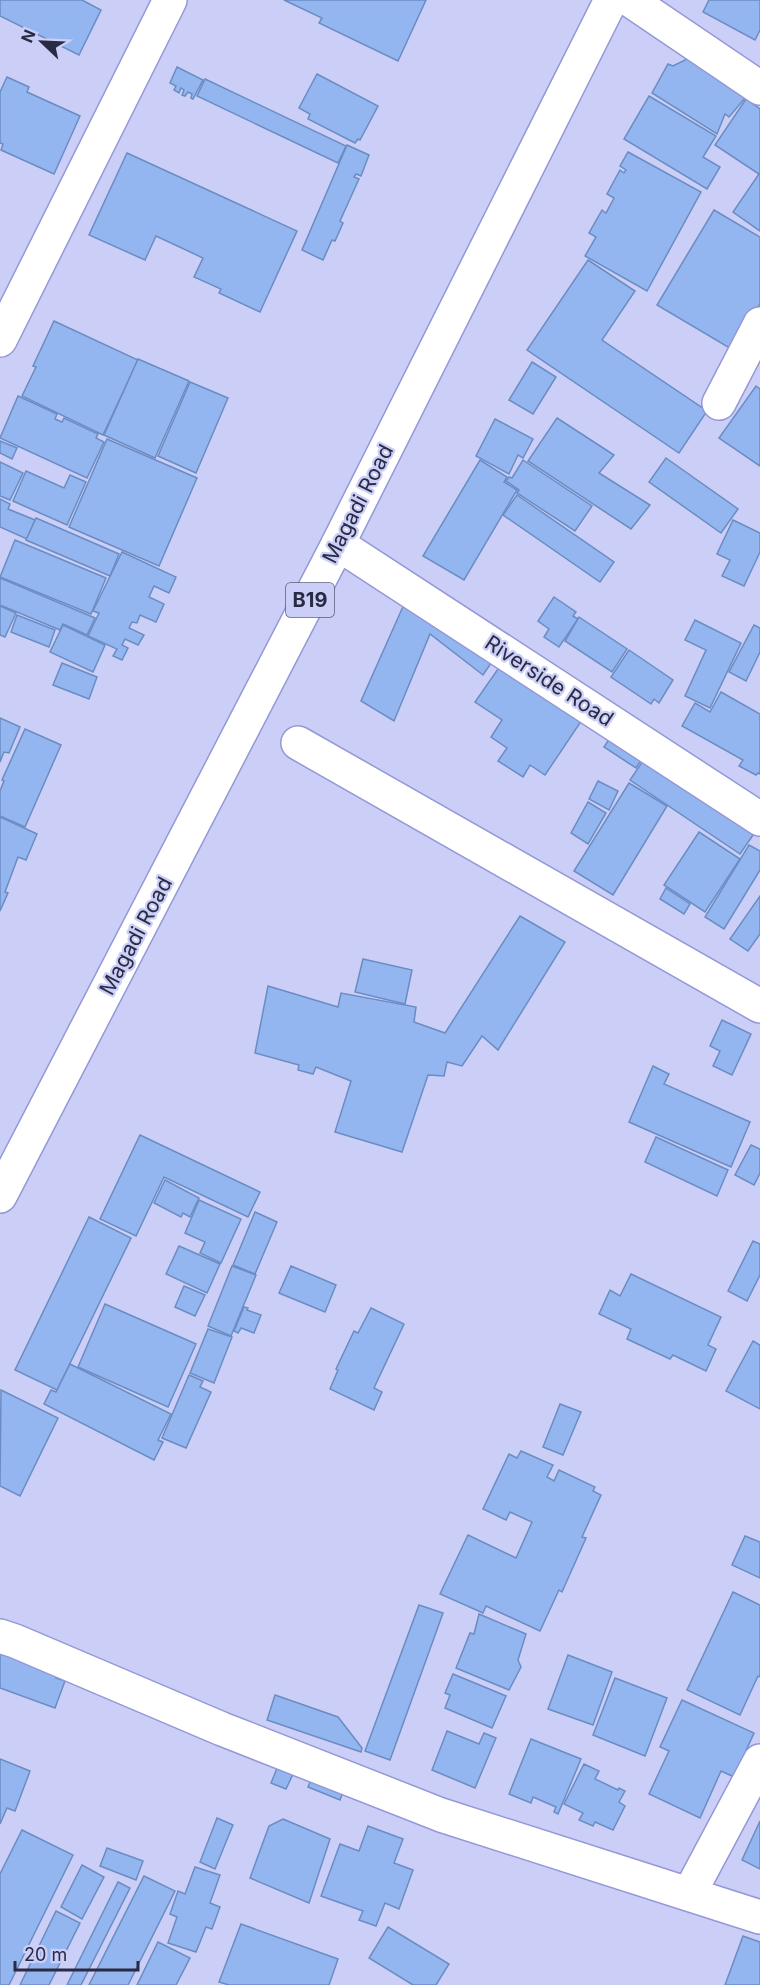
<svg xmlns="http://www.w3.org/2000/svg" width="760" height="1985" viewBox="0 0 760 1985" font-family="Inter,sans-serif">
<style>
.building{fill:#94b6f0;stroke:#6b8cc3;stroke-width:1.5}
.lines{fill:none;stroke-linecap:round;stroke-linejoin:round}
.minor-casing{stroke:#9498d7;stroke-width:36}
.trunk-casing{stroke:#9498d7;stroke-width:36}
.minor{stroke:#fff;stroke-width:33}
.trunk{stroke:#fff;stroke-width:33}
.labels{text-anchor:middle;stroke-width:4.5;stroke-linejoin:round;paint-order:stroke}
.shield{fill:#cbcff7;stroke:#5a5c79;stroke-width:1.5}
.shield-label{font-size:20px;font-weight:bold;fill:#292a43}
.street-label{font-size:21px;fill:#292a43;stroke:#cbcff7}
</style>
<rect width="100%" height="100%" fill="#cbcff7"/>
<g class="building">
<polygon points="0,0 82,0 101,10 79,55 0,16"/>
<polygon points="284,0 426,0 398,61 319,23 322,18"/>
<polygon points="709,0 760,0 760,30 755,40 703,12"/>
<polygon points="699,53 752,90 729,117 725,114 717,134 652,93 668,64 673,66"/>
<polygon points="177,67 203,80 193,99 191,98 192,94 188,92 185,96 182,95 184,90 181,88 179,93 174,90 176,86 170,83"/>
<polygon points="317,74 378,106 360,140 358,139 355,143 308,119 310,114 299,108"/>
<polygon points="7,77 29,87 27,92 80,116 54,174 1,150 3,144 0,143 0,92"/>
<polygon points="205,79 346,146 338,163 197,96"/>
<polygon points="649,96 716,136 703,157 720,167 707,189 624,139"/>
<polygon points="746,99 760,109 760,231 733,212 759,174 715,145"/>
<polygon points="347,145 369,155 361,176 356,174 354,177 359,179 340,221 343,223 335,241 332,240 323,260 302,250"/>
<polygon points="628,152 701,192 647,291 585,256 596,237 589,233 602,210 606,213 614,198 607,194 620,170 624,173 626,170 620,166"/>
<polygon points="127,153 297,231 260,312 219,293 221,289 194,277 203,258 156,236 145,260 89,235"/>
<polygon points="714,210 760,237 760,304 733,350 657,305"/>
<polygon points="588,260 635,291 602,340 707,411 679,453 527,350"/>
<polygon points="54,321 138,360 103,435 22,396 36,367 33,366"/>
<polygon points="138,359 189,381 155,458 104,435"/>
<polygon points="532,362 556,377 533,414 509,400"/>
<polygon points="190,382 228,398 196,473 158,456"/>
<polygon points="756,386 760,389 760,466 719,438"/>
<polygon points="18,396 57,414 55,419 62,422 64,418 98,434 96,438 104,442 87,478 0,438"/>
<polygon points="557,418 614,455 599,473 650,505 631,529 528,461"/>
<polygon points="495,419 533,439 523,458 518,455 509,474 476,456"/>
<polygon points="107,439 197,478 159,566 69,527"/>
<polygon points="0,441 17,448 12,459 0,453"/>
<polygon points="666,458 738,509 721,533 649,482"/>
<polygon points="480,460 507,477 504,482 517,490 464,580 423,556"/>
<polygon points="523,460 592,506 575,531 517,493 519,490 506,481 509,477 512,478"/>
<polygon points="0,462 23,473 10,500 0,496"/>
<polygon points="26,471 64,488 70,475 86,482 67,525 13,501"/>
<polygon points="517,495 614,562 600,582 503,515"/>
<polygon points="0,499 10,504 8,509 35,520 27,539 0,527"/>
<polygon points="36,518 119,554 110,576 26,540"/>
<polygon points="733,520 760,533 760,552 744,586 722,576 730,560 717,554"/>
<polygon points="15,540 106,578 91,614 0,577"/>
<polygon points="122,552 176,577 169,593 154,586 149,597 164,604 156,622 140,615 137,623 132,622 129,628 144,635 138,645 125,639 122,645 128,648 122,660 113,656 117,649 88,636 99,613 93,611"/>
<polygon points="0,578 95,618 87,635 63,624 60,630 0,605"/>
<polygon points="409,593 498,653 483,675 430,634 394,721 361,701"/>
<polygon points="554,597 576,612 573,616 578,619 559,647 544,637 549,629 538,621"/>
<polygon points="0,606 16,613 5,637 0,635"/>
<polygon points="17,615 55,630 49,647 11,632"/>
<polygon points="579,617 627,649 612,672 565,641"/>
<polygon points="695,620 741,643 710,708 685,696 706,650 685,640"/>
<polygon points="63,625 105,645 93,672 50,652"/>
<polygon points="754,625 760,628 760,652 746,681 729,672"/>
<polygon points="629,650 673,680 659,703 654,699 651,704 611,677"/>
<polygon points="505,659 586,714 545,775 530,765 523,777 498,761 507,748 491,737 502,720 475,702"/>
<polygon points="62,663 97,677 89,699 53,685"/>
<polygon points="721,692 760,714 760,774 758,773 756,775 739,766 743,760 682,726 695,703 710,712"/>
<polygon points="0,718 20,727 9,753 4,752 0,762"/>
<polygon points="617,727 649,748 636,768 604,747"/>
<polygon points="25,729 61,745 25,827 0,816 0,791 4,781 2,780"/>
<polygon points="651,749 760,825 740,854 630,780"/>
<polygon points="598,781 618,791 609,810 589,799"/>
<polygon points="629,783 667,806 613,895 574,871"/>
<polygon points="588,802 606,813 588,844 571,833"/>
<polygon points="0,817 37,834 26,860 18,857 5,892 8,893 0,911"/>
<polygon points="699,832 740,859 705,912 664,885"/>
<polygon points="749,845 760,851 760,870 724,929 705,917"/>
<polygon points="666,888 690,904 684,914 660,899"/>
<polygon points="760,896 760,934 748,951 730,939"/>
<polygon points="520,916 565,942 498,1050 482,1036 462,1066 447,1062 444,1076 428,1075 402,1152 335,1132 351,1081 316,1067 313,1074 298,1070 299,1065 255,1053 268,986 338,1007 341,993 416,1007 414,1022 445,1033"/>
<polygon points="363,959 412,970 405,1004 355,992"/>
<polygon points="722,1020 751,1034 732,1075 713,1066 720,1051 710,1046"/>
<polygon points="653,1066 669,1074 664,1084 750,1122 731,1167 629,1122"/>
<polygon points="140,1135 260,1192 248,1217 164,1177 136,1236 100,1219"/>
<polygon points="656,1137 728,1170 717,1196 645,1162"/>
<polygon points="751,1145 760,1149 760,1173 754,1185 735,1175"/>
<polygon points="165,1180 199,1198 190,1217 183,1213 181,1217 154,1203"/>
<polygon points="199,1200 241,1219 221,1263 200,1253 205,1242 185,1233"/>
<polygon points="255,1212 277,1222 255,1274 233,1265"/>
<polygon points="89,1217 131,1238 57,1390 15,1370"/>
<polygon points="753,1241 760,1244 760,1275 747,1301 728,1291"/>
<polygon points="179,1246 220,1264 207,1293 166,1274"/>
<polygon points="232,1266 256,1275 231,1336 208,1326"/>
<polygon points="291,1266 336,1285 325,1312 279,1293"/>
<polygon points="631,1274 721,1317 708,1345 716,1349 706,1371 673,1355 670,1359 627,1339 631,1329 599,1314 610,1290 620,1296"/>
<polygon points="184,1286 205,1295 195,1316 175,1307"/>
<polygon points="105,1304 196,1344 168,1407 78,1367"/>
<polygon points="244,1307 248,1308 247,1310 261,1315 254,1333 241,1328 238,1333 234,1331"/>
<polygon points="371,1308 404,1324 374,1388 382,1392 374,1410 330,1389 338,1370 336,1369 354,1331 358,1333"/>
<polygon points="208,1329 232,1337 214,1383 190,1373"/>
<polygon points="753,1341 760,1345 760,1409 726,1391"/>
<polygon points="70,1364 171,1414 158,1440 163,1442 154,1460 44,1404 51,1390 56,1392"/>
<polygon points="189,1375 203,1381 200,1387 211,1392 186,1448 162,1438"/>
<polygon points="1,1390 58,1418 20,1496 0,1486"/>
<polygon points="560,1404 581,1412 563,1455 543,1447"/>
<polygon points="521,1451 553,1465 547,1477 554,1481 559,1470 595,1487 593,1491 601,1495 582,1537 586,1538 562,1592 559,1590 540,1631 486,1606 483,1613 440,1594 468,1535 516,1558 532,1522 510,1512 506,1520 483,1509 509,1454 517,1458"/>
<polygon points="745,1536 760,1542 760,1578 732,1565"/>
<polygon points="733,1592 760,1605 760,1677 758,1676 740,1715 687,1690"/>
<polygon points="419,1605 443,1613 390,1760 365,1751"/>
<polygon points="479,1614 526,1634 518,1660 521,1667 509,1690 456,1668 470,1633 474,1634"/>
<polygon points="0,1645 60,1668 56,1678 65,1681 55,1708 0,1688"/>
<polygon points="568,1655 612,1672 593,1725 548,1709"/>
<polygon points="453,1674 506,1696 492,1728 445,1708 450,1695 445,1693"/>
<polygon points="615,1678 667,1698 645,1756 593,1735"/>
<polygon points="275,1695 338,1717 362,1748 361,1752 267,1720"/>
<polygon points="682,1700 754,1733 734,1777 721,1771 700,1818 649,1794 669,1751 660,1747"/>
<polygon points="447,1731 479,1744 484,1733 496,1738 475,1788 432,1770"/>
<polygon points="531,1739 581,1759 558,1814 554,1812 556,1807 533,1797 531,1803 509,1794"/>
<polygon points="0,1759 30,1771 15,1811 7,1808 0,1824"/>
<polygon points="584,1764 599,1771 595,1779 618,1790 619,1788 625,1791 619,1802 625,1806 613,1830 595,1822 593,1826 579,1820 583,1813 564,1804"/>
<polygon points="278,1766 294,1772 286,1789 271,1783"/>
<polygon points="313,1774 345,1786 340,1800 308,1787"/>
<polygon points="217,1818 233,1825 215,1869 200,1862"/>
<polygon points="283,1819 330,1839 309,1903 250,1878 269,1826"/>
<polygon points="760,1821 760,1869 742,1860"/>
<polygon points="368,1826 403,1839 394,1863 413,1870 399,1909 385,1903 376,1926 359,1920 363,1911 321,1896 340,1844 359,1851"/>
<polygon points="22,1830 73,1855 9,1985 0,1985 0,1874"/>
<polygon points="107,1848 143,1861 136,1880 100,1866"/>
<polygon points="82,1865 104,1877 82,1919 61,1907"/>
<polygon points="195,1867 220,1875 210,1903 220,1907 212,1929 206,1927 196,1952 168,1943 177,1917 170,1914 178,1891 185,1894"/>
<polygon points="144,1876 175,1891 128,1985 89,1985"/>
<polygon points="118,1882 130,1888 81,1985 67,1985"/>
<polygon points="56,1911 80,1923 49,1985 20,1985"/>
<polygon points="241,1924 338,1959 329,1985 229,1985 219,1982"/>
<polygon points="388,1927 449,1964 436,1985 413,1985 369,1958"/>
<polygon points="743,1936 760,1942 760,1985 725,1985"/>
<polygon points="158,1942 190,1958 176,1985 137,1985"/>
</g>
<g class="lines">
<g class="minor-casing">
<g id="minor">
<polyline points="630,0 760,88"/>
<polyline points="0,340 170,0"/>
<polyline points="719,403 760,324"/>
<polyline points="338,544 760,819"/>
<polyline points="298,743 760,1006"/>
<polyline points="0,1636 15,1641 222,1729 441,1815 760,1917"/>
<polyline points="689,1894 760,1761"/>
</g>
</g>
<g class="trunk-casing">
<polyline id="trunk" points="0,1196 338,544 611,0"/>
</g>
<use href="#minor" class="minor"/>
<use href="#trunk" class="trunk"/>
</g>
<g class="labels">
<rect class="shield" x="286" y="583" width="48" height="34" rx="4.5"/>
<g class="shield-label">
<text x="310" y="607">B19</text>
</g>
<g class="street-label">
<text transform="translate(358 504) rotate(-63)" y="7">Magadi Road</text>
<text transform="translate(549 681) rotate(33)" y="7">Riverside Road</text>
<text transform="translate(136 936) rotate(-62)" y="7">Magadi Road</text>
</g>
</g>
<g transform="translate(42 42) rotate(293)" stroke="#cbcff7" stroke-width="4.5" paint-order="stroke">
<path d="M0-4.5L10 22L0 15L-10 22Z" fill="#292a43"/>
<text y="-9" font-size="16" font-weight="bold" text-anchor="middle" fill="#292a43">N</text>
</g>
<path d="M15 1961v9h123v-9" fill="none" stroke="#292a43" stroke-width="3"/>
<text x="24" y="1961" font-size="18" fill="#292a43" stroke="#cbcff7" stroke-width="4.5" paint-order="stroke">20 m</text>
</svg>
